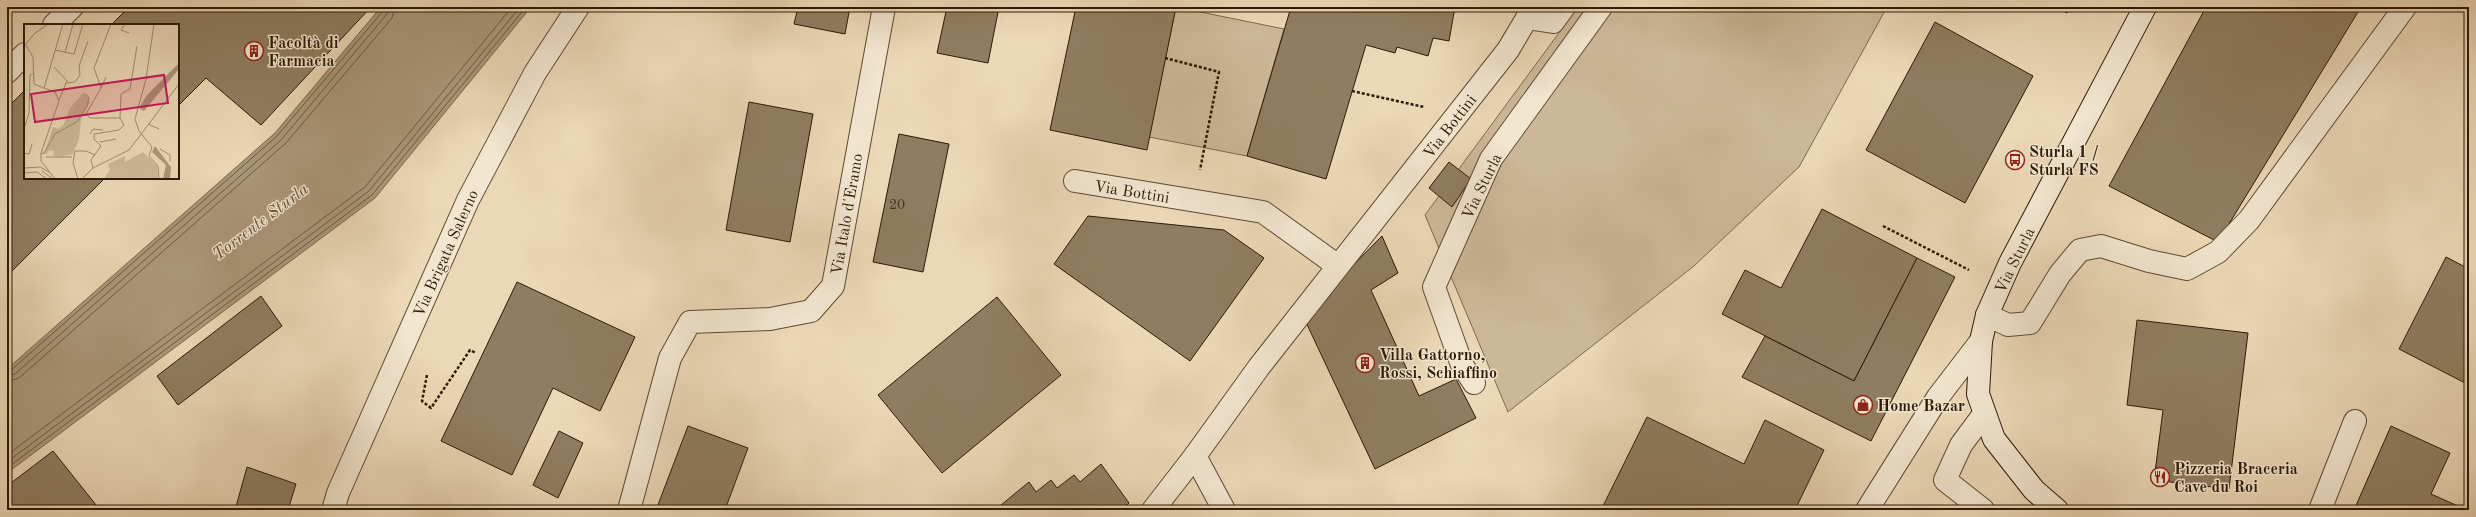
<svg xmlns="http://www.w3.org/2000/svg" width="2476" height="517" viewBox="0 0 2476 517" font-family="'Old Standard TT',serif">
<style>
.green{fill:#cbb898;stroke:#7c694e}
.water{fill:#aa977a;stroke:#78654b}
.lines{fill:none;stroke-linecap:round;stroke-linejoin:round}
.shore{stroke:#6b5840;stroke-width:1}
.building{fill:#8f7d61;stroke:#2c1a05}
.lane-casing{stroke:#5c4a31;stroke-width:24}
.street-casing{stroke:#5c4a31;stroke-width:24}
.secondary-casing{stroke:#2c1a05;stroke-width:24}
.path{stroke:#2c1a05;stroke-width:2.5;stroke-dasharray:3 2;stroke-linecap:butt}
.lane{stroke:#f2e6d0;stroke-width:22}
.street{stroke:#f2e6d0;stroke-width:22}
.secondary{stroke:#f2e6d0;stroke-width:22}
.labels{text-anchor:middle;stroke-width:3;stroke-linejoin:round;paint-order:stroke}
.number-label{font-size:14px;fill:#45331c}
.poi-label{font-size:16px;font-weight:bold;fill:#2c1a05;stroke:#f2e6d0;text-anchor:start}
.street-label{font-size:16px;fill:#2c1a05;stroke:#f2e6d0}
.water-label{font-size:17px;font-style:italic;fill:#5e4c34;stroke:#f2e6d0}
.inset-road{fill:none;stroke:#9f8c6f;stroke-width:1}
.view{fill:#c2185b;fill-opacity:0.15;stroke:#c2185b;stroke-width:2}
.inset-edge{fill:none;stroke:#2c1a05;stroke-width:2}
</style>
<rect width="100%" height="100%" fill="#ebd8b6"/>
<filter id="stains"><feTurbulence type="fractalNoise" baseFrequency=".005" numOctaves="4"/><feColorMatrix values="0 0 0 0 .2 0 0 0 0 .09 0 0 0 0 .02 0 0 0 .5 -.17"/></filter>
<radialGradient id="worn" r=".72"><stop offset=".6" stop-color="#630" stop-opacity="0"/><stop offset="1" stop-color="#630" stop-opacity=".3"/></radialGradient>
<g class="green">
<polygon points="1176,7 1284,29 1247,156 1149,137"/>
<polygon points="1578,7 1887,7 1799,167 1694,266 1508,412 1425,215"/>
</g>
<polygon class="water" points="381,7 531,7 375,198 7,473 7,369 275,133"/>
<g class="lines">
<g class="shore">
<polyline points="7,371 11,370 277,136 383,11 384,7"/>
<polyline points="7,376 15,374 281,140 387,14 389,7"/>
<polyline points="7,382 19,378 286,143 392,18 395,7"/>
<polyline points="7,455 365,187 512,7"/>
<polyline points="7,462 369,191 520,7"/>
<polyline points="7,468 372,195 526,7"/>
</g>
</g>
<g class="building">
<polygon points="129,7 371,7 261,125 206,78 178,106 178,25 111,25"/>
<polygon points="798,7 850,7 845,34 794,24"/>
<polygon points="947,7 999,7 988,63 937,53"/>
<polygon points="1076,7 1176,7 1147,150 1050,130"/>
<polygon points="1291,7 1455,7 1449,41 1433,38 1428,56 1397,47 1395,53 1366,45 1326,179 1247,156"/>
<polygon points="2056,7 2070,7 2067,13"/>
<polygon points="2206,7 2361,7 2218,242 2109,186"/>
<polygon points="1935,22 2033,76 1965,203 1866,150"/>
<polygon points="25,90 25,178 105,178 7,276 7,108"/>
<polygon points="749,102 813,114 790,242 726,230"/>
<polygon points="899,134 949,144 923,272 873,262"/>
<polygon points="1449,162 1471,179 1452,207 1429,188"/>
<polygon points="1822,209 1917,258 1854,381 1722,314 1745,270 1781,288"/>
<polygon points="1088,216 1224,230 1264,258 1190,361 1054,264"/>
<polygon points="1382,236 1398,273 1371,290 1419,396 1456,379 1476,418 1375,469 1303,316"/>
<polygon points="2446,257 2469,269 2469,385 2399,349"/>
<polygon points="1917,258 1955,277 1871,441 1742,377 1765,336 1854,381"/>
<polygon points="517,282 635,337 600,411 553,388 512,475 441,441"/>
<polygon points="261,296 282,326 178,405 157,376"/>
<polygon points="997,297 1061,375 942,473 878,395"/>
<polygon points="2137,320 2248,333 2229,489 2154,480 2163,410 2127,405"/>
<polygon points="1647,417 1744,464 1765,420 1824,450 1795,510 1601,510"/>
<polygon points="688,426 748,448 725,510 656,510"/>
<polygon points="2391,426 2450,453 2431,494 2467,510 2354,510"/>
<polygon points="559,431 583,443 558,498 533,485"/>
<polygon points="53,451 100,510 7,510 7,486"/>
<polygon points="1101,464 1129,503 1122,510 995,510 1029,482 1036,492 1051,480 1057,488 1074,475 1080,482"/>
<polygon points="247,467 296,484 288,510 235,510"/>
</g>
<g class="lines">
<g class="lane-casing">
<g id="lane">
<polyline points="1075,181 1263,212 1338,266"/>
<polyline points="1987,315 2008,325 2030,323 2060,274 2080,250 2101,246 2149,261 2187,269 2218,252 2249,220 2405,7"/>
<polyline points="1983,510 1945,480 1961,445 1984,414"/>
<polyline points="2320,510 2355,421"/>
</g>
</g>
<g class="street-casing">
<g id="street">
<polyline points="1527,18 1553,22 1564,7"/>
<polyline points="54,25 72,7"/>
<polyline points="7,72 25,54"/>
<polyline points="1474,383 1462,365 1434,287 1491,159 1601,7"/>
<polyline points="333,510 338,493 468,200 535,73 578,7"/>
<polyline points="629,510 670,358 690,322 770,319 811,311 833,286 884,7"/>
<polyline points="1153,510 1195,456"/>
<polyline points="1224,510 1195,456 1259,367 1508,50 1527,18"/>
<polyline points="1867,510 1938,397 1981,341"/>
</g>
</g>
<g class="secondary-casing">
<polyline id="secondary" points="2057,510 2034,490 1994,439 1978,394 1981,341 1987,315 2010,263 2145,7"/>
</g>
<g class="path">
<polyline points="1165,58 1219,72 1200,170"/>
<polyline points="1352,91 1424,107"/>
<polyline points="1883,226 1969,270"/>
<polyline points="427,375 422,401 431,408 470,350 476,353"/>
</g>
<use href="#lane" class="lane"/>
<use href="#street" class="street"/>
<use href="#secondary" class="secondary"/>
</g>
<defs>
<g id="building-ring" transform="scale(1)"><circle r="9.5" fill="#f2e6d0" stroke="#8f2418" stroke-width="1.5"/><path d="M-4-6H4V6H1V3H-1V6H-4ZM-2.5-4.3h1.7v1.8h-1.7ZM.8-4.3h1.7v1.8H.8ZM-2.5-1h1.7V.8h-1.7ZM.8-1h1.7V.8H.8Z" fill="#8f2418"/></g>
<g id="bus-ring" transform="scale(1)"><circle r="9.5" fill="#f2e6d0" stroke="#8f2418" stroke-width="1.5"/><path d="M-5-6H5V4H4V6H2V4H-2V6H-4V4H-5ZM-3.5-4V0h7V-4ZM-3.5 1.2v1.5H-2V1.2ZM2 1.2v1.5H3.5V1.2Z" fill="#8f2418"/></g>
<g id="shop-ring" transform="scale(1)"><circle r="9.5" fill="#f2e6d0" stroke="#8f2418" stroke-width="1.5"/><path d="M-5-2.5h2.3a2.7 3.5 0 0 1 5.4 0H5L5.5 6h-11ZM-1.5-2.5h3a1.5 2.3 0 0 0-3 0Z" fill="#8f2418"/></g>
<g id="restaurant-ring" transform="scale(1)"><circle r="9.5" fill="#f2e6d0" stroke="#8f2418" stroke-width="1.5"/><path d="M-5-6h1v4h1v-4h1v4h1v-4h1v5L-1.5 .5V6h-2V.5L-5-1ZM5-6V6H3V1.5H1.5Q1.5-4 5-6Z" fill="#8f2418"/></g>
</defs>
<g fill-rule="evenodd">
<use href="#building-ring" x="254" y="51"/>
<use href="#bus-ring" x="2015" y="160"/>
<use href="#building-ring" x="1365" y="363"/>
<use href="#shop-ring" x="1863" y="405"/>
<use href="#restaurant-ring" x="2160" y="477"/>
</g>
<g class="labels">
<g class="number-label">
<text x="897" y="209">20</text>
</g>
<g class="poi-label">
<text x="268" y="48">Facoltà di<tspan x="268" dy="18">Farmacia</tspan></text>
<text x="2029" y="157">Sturla 1 /<tspan x="2029" dy="18">Sturla FS</tspan></text>
<text x="1379" y="360">Villa Gattorno,<tspan x="1379" dy="18">Rossi, Schiaffino</tspan></text>
<text x="1877" y="411">Home Bazar</text>
<text x="2174" y="474">Pizzeria Braceria<tspan x="2174" dy="18">Cave du Roi</tspan></text>
</g>
<g class="street-label">
<text transform="translate(1449 126) rotate(-52)" y="6">Via Bottini</text>
<text transform="translate(1481 186) rotate(-64)" y="6">Via Sturla</text>
<text transform="translate(1132 191) rotate(9)" y="6">Via Bottini</text>
<text transform="translate(846 214) rotate(-80)" y="6">Via Italo d'Eramo</text>
<text transform="translate(445 253) rotate(-66)" y="6">Via Brigata Salerno</text>
<text transform="translate(2014 260) rotate(-64)" y="6">Via Sturla</text>
</g>
<g class="water-label">
<text transform="translate(260 221) rotate(-37)" y="6">Torrente Sturla</text>
</g>
</g>
<g transform="translate(24 24)">
<rect width="155" height="155" fill="#ebd8b6"/>
<path d="M60 68 66 78 57 95 55 115 49 130 34 133 29 131 30 127 25 126 23 130H20L29 103 34 105 40 100 46 84ZM119 128 133 142 134 155H80L86 146 84 140 101 132V138Z" fill="#cbb898"/>
<path d="M155 39V45L120 87 115 84 123 71ZM131 122 147 143 146 155H139L142 141 128 128Z" fill="#aa977a"/>
<path class="inset-road" d="M87 0 70 44 77 64 62 90 66 94H96M101 0 97 6 105 9M130 0 122 55 111 95 115 107 128 123 125 132 134 142 135 155M0 18 9 33 10 60 20 64M2 20 10 10 24 0M31 26 50 30 59 0M41 29 49 0M30 43 43 57 35 76M43 59 51 58 56 51 55 42 64 17M77 64 82 53M124 100 135 105M0 105 5 89 6 51 10 49M66 110 69 105 79 106M76 118 92 115M136 125 146 131V137M0 129 5 130 8 120M17 130 20 129 31 110 54 97 63 82 65 74 62 70M22 133H48M17 137V129L35 77 31 68 20 64 39 0M17 137 31 155M0 144 16 143 25 148M69 144 67 136 77 122 70 115V110L95 106 100 101 96 94 97 70 106 65 113 22M18 147 29 155M0 149 13 148 23 155M54 155 49 139 51 127H62L71 131M58 155 69 144 105 126 155 60"/>
<path class="view" d="M140 51 144 79 11 98 7 70Z"/>
<rect width="155" height="155" class="inset-edge"/>
</g>
<rect width="2476" height="517" fill="none" stroke="#ebd8b6" stroke-width="24"/>
<rect x="8" y="8" width="2460" height="501" fill="none" stroke="#2c1a05" stroke-width="2"/>
<rect x="12" y="12" width="2452" height="493" fill="none" stroke="#2c1a05"/>
<rect width="100%" height="100%" filter="url(#stains)"/>
<rect width="100%" height="100%" fill="url(#worn)"/>
</svg>
